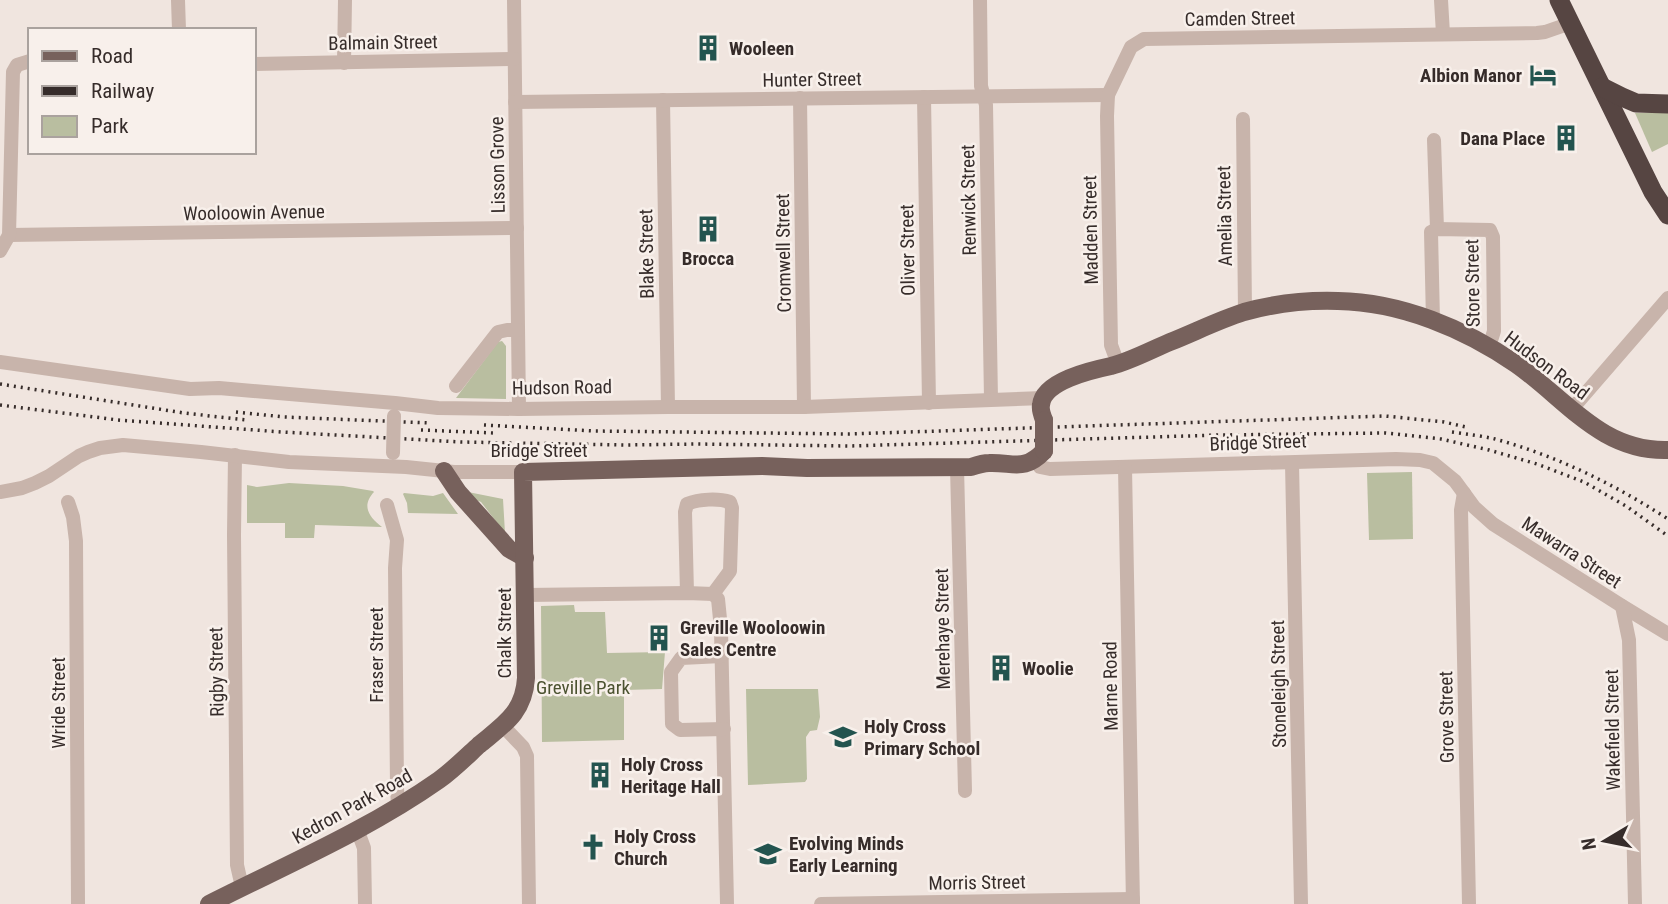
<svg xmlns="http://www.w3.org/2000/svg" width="1668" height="904" viewBox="0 0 1668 904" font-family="'Roboto Condensed',sans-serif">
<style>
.green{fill:#b9bea0}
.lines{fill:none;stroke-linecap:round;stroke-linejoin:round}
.minor{stroke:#c8b4ab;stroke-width:14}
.major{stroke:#77615c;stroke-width:18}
.highway{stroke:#564542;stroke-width:19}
.rail{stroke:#362c2a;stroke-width:3.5;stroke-dasharray:2 5;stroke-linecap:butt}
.minor-bridge{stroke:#c8b4ab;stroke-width:14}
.major-bridge{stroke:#77615c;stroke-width:18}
.labels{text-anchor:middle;stroke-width:5;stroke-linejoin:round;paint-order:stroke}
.street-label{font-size:19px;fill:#362c2a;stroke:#f8f0eb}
.poi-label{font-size:19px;font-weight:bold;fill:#362c2a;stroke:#f8f0eb;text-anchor:start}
.park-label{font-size:19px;fill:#4b5230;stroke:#f8f0eb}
</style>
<rect width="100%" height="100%" fill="#f0e5df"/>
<g class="green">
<polygon points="1635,113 1668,113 1668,144 1652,152"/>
<polygon points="502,341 506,346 506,399 456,398 498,342"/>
<polygon points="1412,472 1413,539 1369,540 1367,473"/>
<path d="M289 483 343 486 373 491 374 492C361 506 369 517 382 527L315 525 314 538H285V523H247V485L257 487Z"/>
<polygon points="468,492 503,499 505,533 481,502 471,498"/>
<polygon points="404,493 433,496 443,493 458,514 408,513 407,503 403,494"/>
<polygon points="574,605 575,612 605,612 607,653 665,652 662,689 624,690 624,740 542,742 541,606"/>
<polygon points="746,689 818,689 820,717 817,730 810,731 806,737 807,779 805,782 748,785"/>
</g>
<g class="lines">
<g class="minor">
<polyline points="178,0 179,30"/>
<polyline points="514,0 519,409"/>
<polyline points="980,0 981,86 986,105 991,399"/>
<polyline points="1441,0 1443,34"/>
<polyline points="344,63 345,0"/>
<polyline points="254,64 514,59"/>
<polyline points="924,97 929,403"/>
<polyline points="800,98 804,407"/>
<polyline points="663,100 668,407"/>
<polyline points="515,102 1108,95"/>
<polyline points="1243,119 1245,312"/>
<polyline points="1434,140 1437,229"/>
<polyline points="9,235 517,228"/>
<polyline points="0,251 9,235 13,72 17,65 30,61"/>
<polyline points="1433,321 1431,232 1437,229 1490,230 1493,237 1494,331 1489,347"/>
<polyline points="0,362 190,389 219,388 395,403 438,408 519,409 668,407 804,407 1043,398"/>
<polyline points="1118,364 1111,345 1107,116 1108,95 1131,47 1144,39 1537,33 1545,32 1571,23"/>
<polyline points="456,386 498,332 507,330 518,330"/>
<polyline points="1572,409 1668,298"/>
<polyline points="235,455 234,535 237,865 242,887"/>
<polyline points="1292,463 1301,904"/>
<polyline points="957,467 965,791"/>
<polyline points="1040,467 1050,469 1396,459 1420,460 1433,463 1455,481 1474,507 1493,524 1622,606 1668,634"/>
<polyline points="1125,467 1133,904"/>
<polyline points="0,492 22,488 35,483 49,476 79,456 88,452 100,448 123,445 201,452 289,462 406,467 454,472 523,472"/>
<polyline points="1464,493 1461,510 1469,904"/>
<polyline points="68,502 73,517 76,541 78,904"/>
<polyline points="387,505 397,540 395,568 397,788 398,806"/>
<path d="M687 593 685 512 687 504C699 499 718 498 730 502L732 508 730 571 713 594"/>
<polyline points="526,595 687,593 713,594 718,599 721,629 727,904"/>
<polyline points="1622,606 1629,640 1635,904"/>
<polyline points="722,656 681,658 671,672 672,724 680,730 724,729"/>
<polyline points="503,726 523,747 527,756 529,904"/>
<polyline points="357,829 364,848 365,904"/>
<polyline points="821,904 1133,899"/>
</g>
<g class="major">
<path d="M1044 420C1042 415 1040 410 1041 405 1043 381 1092 370 1111 366 1131 361 1151 350 1170 342 1195 332 1219 320 1244 312 1273 304 1308 300 1338 301 1401 302 1465 329 1516 364 1566 399 1601 452 1668 450"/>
<polyline points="444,471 458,492 509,549 525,558"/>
<path d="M209 904C286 865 368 830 439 780 453 770 466 757 479 745 503 725 524 713 526 678L523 472 762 466 807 468 971 467C977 465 983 463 989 463 1014 462 1024 472 1044 451"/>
</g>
<g class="highway">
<polyline points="1559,0 1653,192 1668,215"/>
<polyline points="1602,87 1622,97 1636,103 1668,104"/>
</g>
<g class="rail">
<polyline points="0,384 184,413 246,420"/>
<polyline points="0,405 118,420 282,432 461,442 625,445 697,444 849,446 1220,435 1386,433 1441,439 1489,450 1537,464 1584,482 1626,506 1668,536"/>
<polyline points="236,412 284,417 431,423"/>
<polyline points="484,425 594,431 849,434 1385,416 1444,422 1466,427"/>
<polyline points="421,430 494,433"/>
<path d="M1452 432C1467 434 1482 436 1495 439 1557 456 1614 484 1668 519"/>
</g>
<polyline class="minor-bridge" points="393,453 394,416"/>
<polyline class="major-bridge" points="1044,420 1044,451"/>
</g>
<defs>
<g id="building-bare" transform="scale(2.1)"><path d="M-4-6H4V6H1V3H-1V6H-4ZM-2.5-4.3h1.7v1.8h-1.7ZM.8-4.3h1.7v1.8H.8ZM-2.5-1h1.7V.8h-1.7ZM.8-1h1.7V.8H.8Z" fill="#23544f" stroke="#f8f0eb" stroke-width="2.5" paint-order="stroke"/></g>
<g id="hotel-bare" transform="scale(2.1)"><path d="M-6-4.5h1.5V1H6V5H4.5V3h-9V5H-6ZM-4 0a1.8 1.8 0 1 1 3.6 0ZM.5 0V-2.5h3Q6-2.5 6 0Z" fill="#23544f" stroke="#f8f0eb" stroke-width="2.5" paint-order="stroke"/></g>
<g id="school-bare" transform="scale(2.1)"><path d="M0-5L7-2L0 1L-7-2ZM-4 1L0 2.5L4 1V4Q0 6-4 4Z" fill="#23544f" stroke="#f8f0eb" stroke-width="2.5" paint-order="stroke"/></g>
<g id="church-bare" transform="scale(2.1)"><path d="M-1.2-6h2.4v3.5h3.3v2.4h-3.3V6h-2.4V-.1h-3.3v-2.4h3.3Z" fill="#23544f" stroke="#f8f0eb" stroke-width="2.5" paint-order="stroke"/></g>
</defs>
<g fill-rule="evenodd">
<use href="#building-bare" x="708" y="48"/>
<use href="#hotel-bare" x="1543" y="75"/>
<use href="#building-bare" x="1566" y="138"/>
<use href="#building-bare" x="708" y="229"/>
<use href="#building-bare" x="659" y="638"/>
<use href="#building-bare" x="1001" y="668"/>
<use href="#school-bare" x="843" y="737"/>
<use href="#building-bare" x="600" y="775"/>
<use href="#church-bare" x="593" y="847"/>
<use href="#school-bare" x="768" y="854"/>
</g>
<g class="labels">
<g class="street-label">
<text transform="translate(1240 18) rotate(-1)" y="7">Camden Street</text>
<text transform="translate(383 42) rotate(-1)" y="7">Balmain Street</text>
<text transform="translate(812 79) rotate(-1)" y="7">Hunter Street</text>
<text transform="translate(497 165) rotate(-91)" y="7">Lisson Grove</text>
<text transform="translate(968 200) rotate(-91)" y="7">Renwick Street</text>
<text transform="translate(254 212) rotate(-1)" y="7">Wooloowin Avenue</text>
<text transform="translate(1224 216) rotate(-91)" y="7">Amelia Street</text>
<text transform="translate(1090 230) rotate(-91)" y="7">Madden Street</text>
<text transform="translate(907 250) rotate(-91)" y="7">Oliver Street</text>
<text transform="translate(783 253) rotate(-91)" y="7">Cromwell Street</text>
<text transform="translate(646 254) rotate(-91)" y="7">Blake Street</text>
<text transform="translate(1472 283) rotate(-91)" y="7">Store Street</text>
<text transform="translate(1547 365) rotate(37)" y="7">Hudson Road</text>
<text transform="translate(562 387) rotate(-1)" y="7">Hudson Road</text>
<text transform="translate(1258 442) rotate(-2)" y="7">Bridge Street</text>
<text x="539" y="457">Bridge Street</text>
<text transform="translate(1572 552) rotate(33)" y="7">Mawarra Street</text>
<text transform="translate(942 629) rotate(-91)" y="7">Merehaye Street</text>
<text transform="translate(504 633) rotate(-90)" y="7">Chalk Street</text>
<text transform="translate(376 655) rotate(-90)" y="7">Fraser Street</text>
<text transform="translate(216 672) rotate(-91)" y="7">Rigby Street</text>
<text transform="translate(1278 684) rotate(-91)" y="7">Stoneleigh Street</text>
<text transform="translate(1110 686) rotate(-91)" y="7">Marne Road</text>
<text transform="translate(58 703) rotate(-90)" y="7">Wride Street</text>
<text transform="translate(1446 717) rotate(-91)" y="7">Grove Street</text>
<text transform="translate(1612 730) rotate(-91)" y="7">Wakefield Street</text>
<text transform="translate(352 806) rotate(-29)" y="7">Kedron Park Road</text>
<text transform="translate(977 882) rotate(-1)" y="7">Morris Street</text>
</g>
<g class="poi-label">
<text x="729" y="55">Wooleen</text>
<text x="1522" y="82" text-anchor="end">Albion Manor</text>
<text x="1545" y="145" text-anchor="end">Dana Place</text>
<text x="708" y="265" text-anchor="middle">Brocca</text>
<text x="680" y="634">Greville Wooloowin<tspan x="680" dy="22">Sales Centre</tspan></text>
<text x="1022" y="675">Woolie</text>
<text x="864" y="733">Holy Cross<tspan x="864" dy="22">Primary School</tspan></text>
<text x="621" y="771">Holy Cross<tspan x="621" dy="22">Heritage Hall</tspan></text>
<text x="614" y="843">Holy Cross<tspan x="614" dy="22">Church</tspan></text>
<text x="789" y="850">Evolving Minds<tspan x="789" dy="22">Early Learning</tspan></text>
</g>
<g class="park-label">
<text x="583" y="694">Greville Park</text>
</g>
</g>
<rect x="28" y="28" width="228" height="126" fill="#f8f0eb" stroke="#aaa29e" stroke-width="2"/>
<rect x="42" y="51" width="35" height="10" fill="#77615c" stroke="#aaa29e" stroke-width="2"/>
<text x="91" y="63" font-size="21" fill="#362c2a">Road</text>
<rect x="42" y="86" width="35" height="10" fill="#362c2a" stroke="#aaa29e" stroke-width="2"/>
<text x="91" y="98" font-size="21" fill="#362c2a">Railway</text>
<rect x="42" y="116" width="35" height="21" fill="#b9bea0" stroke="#aaa29e" stroke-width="2"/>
<text x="91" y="133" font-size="21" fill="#362c2a">Park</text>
<g transform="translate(1605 841) rotate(260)" stroke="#f8f0eb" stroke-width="5" paint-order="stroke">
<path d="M0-5L12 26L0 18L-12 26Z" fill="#362c2a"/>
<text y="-10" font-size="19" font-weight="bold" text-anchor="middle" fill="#362c2a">N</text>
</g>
</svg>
